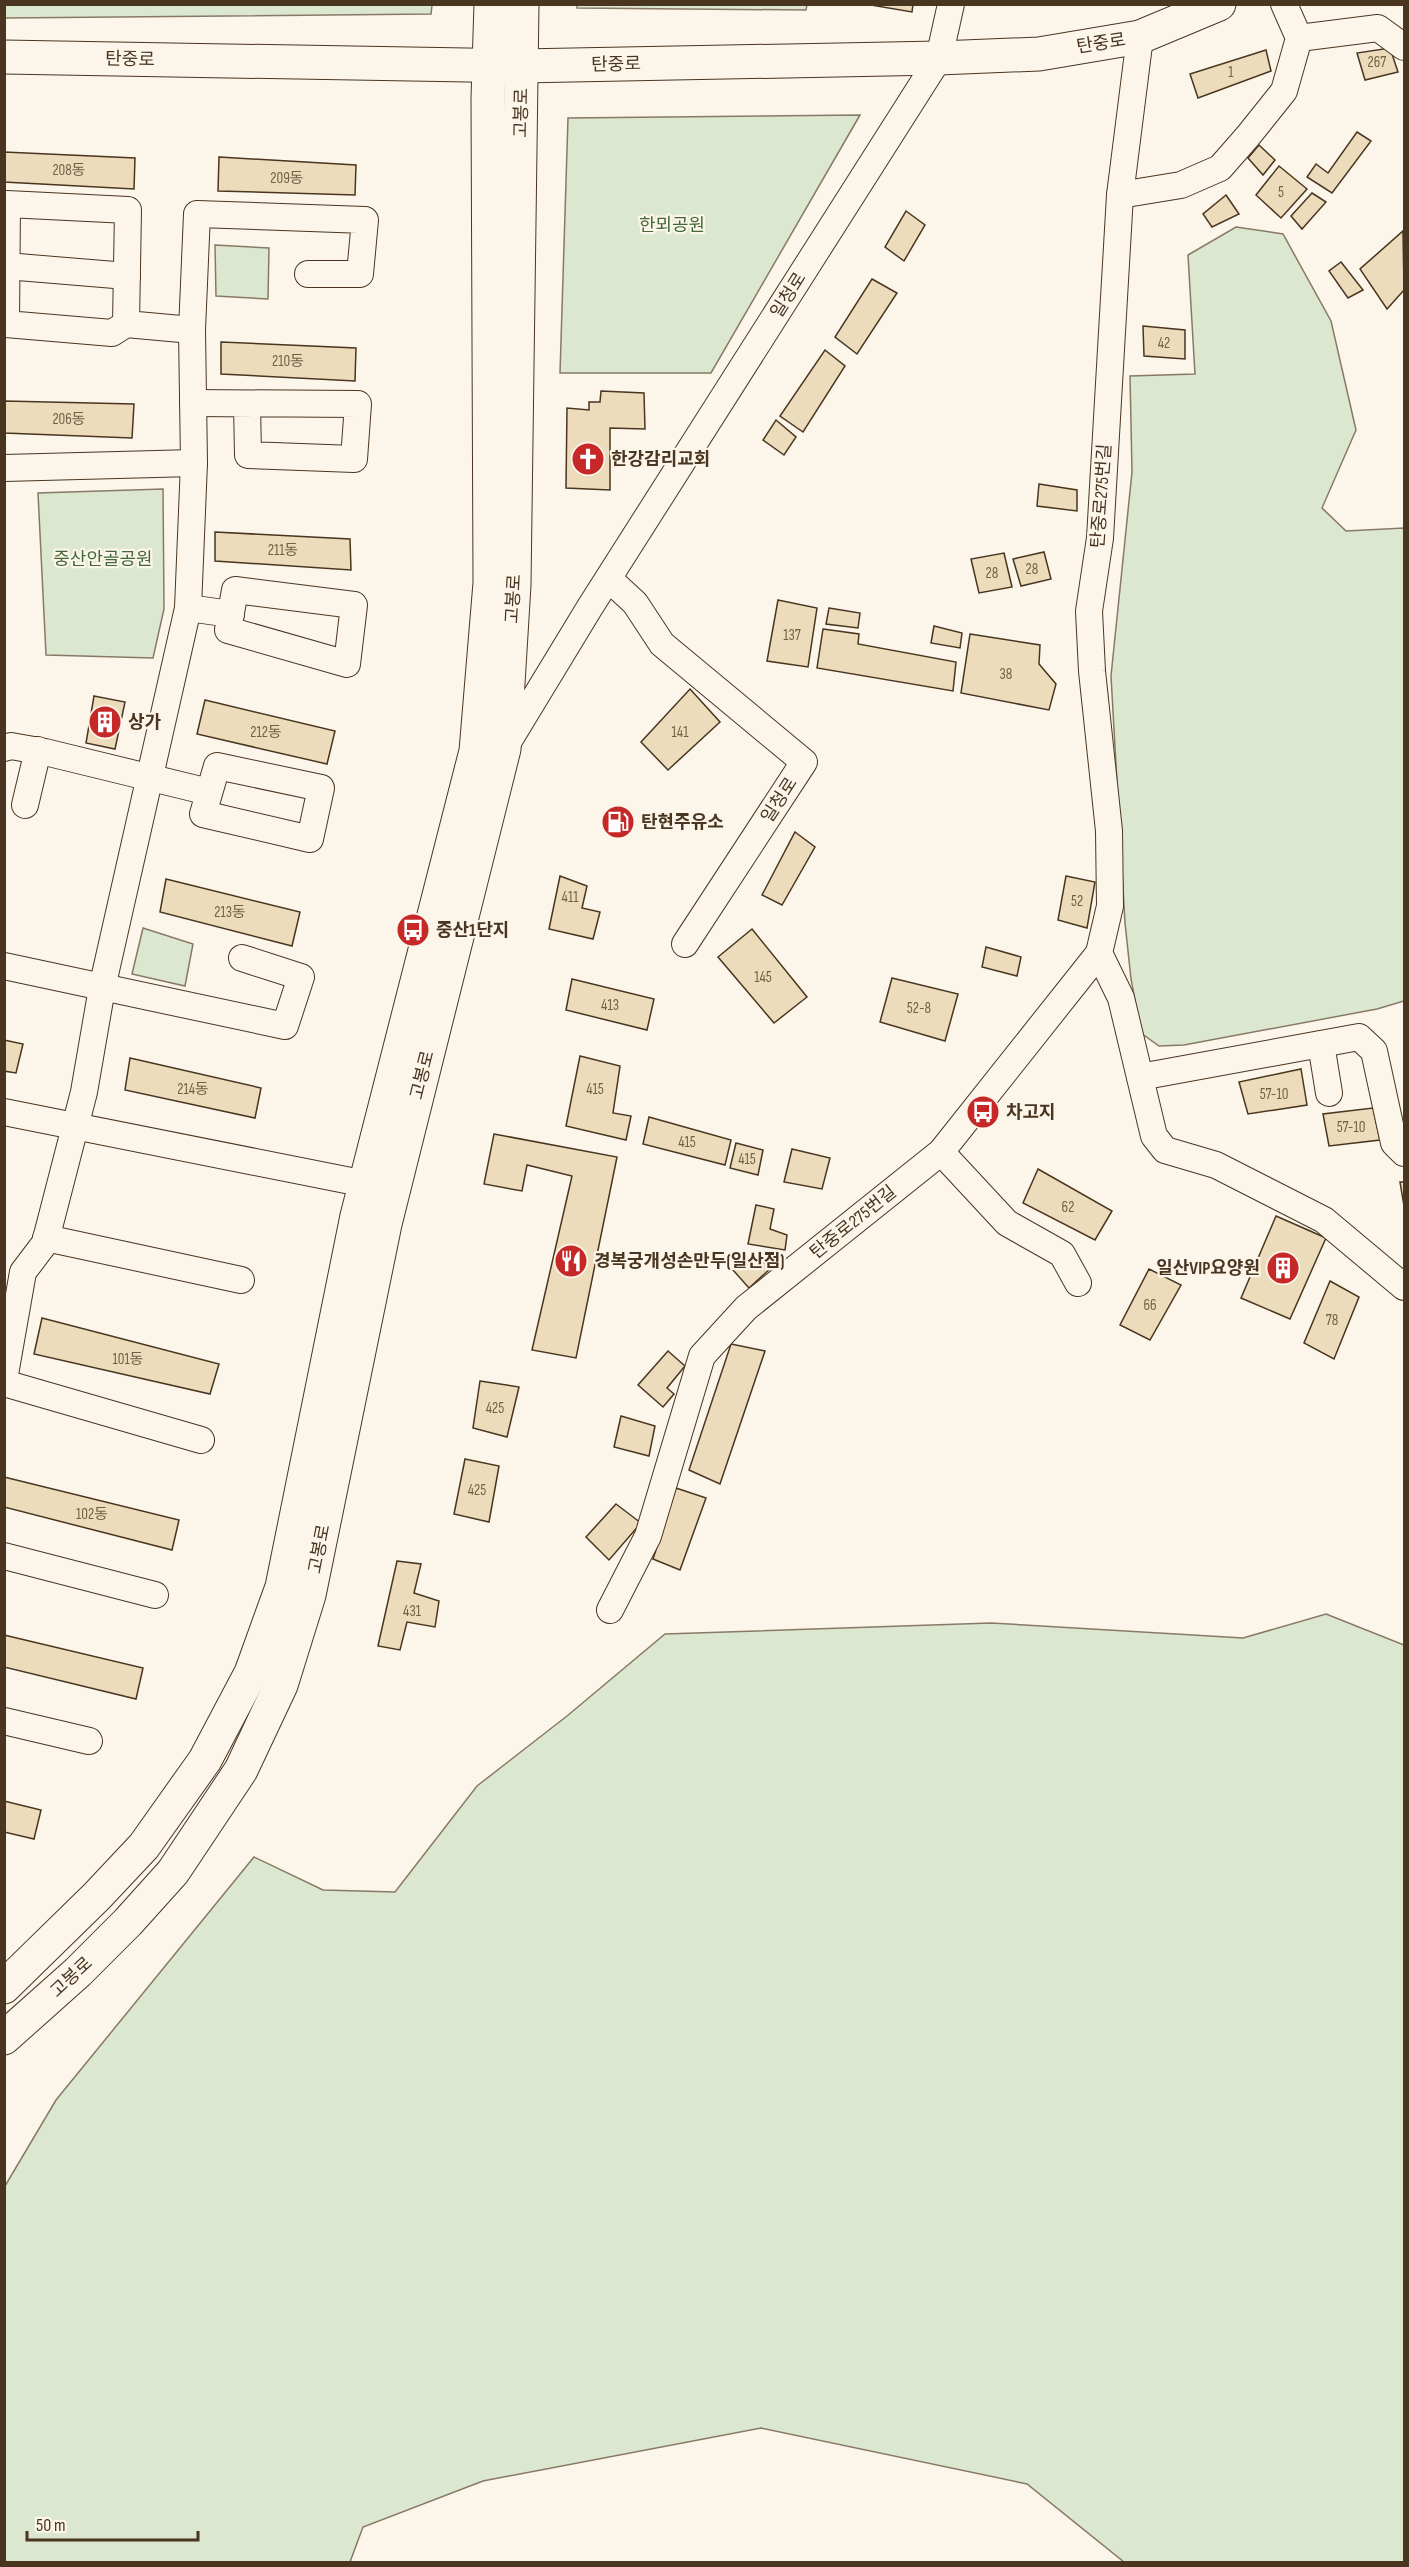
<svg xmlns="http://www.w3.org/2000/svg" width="1409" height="2567" viewBox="0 0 1409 2567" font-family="'Sofia Sans Condensed','Noto Sans KR',sans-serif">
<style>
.green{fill:#dce7d0;stroke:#887966;stroke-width:1.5}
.building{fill:#ecdcbc;stroke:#4a3520;stroke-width:1.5}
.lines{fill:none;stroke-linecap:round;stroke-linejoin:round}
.minor-casing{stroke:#4a3520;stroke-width:28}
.major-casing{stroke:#4a3520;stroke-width:35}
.minor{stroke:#fbf6e9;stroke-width:26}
.major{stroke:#fbf6e9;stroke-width:33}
.labels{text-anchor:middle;stroke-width:4.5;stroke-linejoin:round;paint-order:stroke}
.number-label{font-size:15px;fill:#725f47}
.street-label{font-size:18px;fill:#4a3520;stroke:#fbf6e9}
.park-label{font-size:18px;fill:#436837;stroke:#fbf6e9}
.poi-label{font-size:18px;font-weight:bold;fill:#4a3520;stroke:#fbf6e9;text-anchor:start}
</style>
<rect width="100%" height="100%" fill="#fbf6e9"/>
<g class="green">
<polygon points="577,4 807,4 807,5 806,10 577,8"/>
<polygon points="4,5 432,4 432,5 431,14 5,18"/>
<polygon points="860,115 711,373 560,373 568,118"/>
<polygon points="1236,227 1283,234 1331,321 1356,430 1322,508 1346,531 1404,528 1404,1001 1377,1009 1184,1045 1159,1046 1141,1033 1131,979 1125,923 1111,676 1132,472 1130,376 1195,374 1188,255"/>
<polygon points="215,245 269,248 268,299 216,296"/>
<polygon points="163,489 164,609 153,658 46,655 38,493"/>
<polygon points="143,928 193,944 185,986 132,974"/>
<polygon points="1326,1614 1404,1645 1404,2562 1124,2562 1027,2484 761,2428 483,2481 363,2527 350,2562 5,2562 5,2186 56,2100 254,1857 323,1890 395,1892 477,1786 567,1716 665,1634 991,1623 1243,1638"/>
</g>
<g class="building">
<polygon points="865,4 913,4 912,12"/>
<polygon points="1390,48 1398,72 1365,80 1357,53"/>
<polygon points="1266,50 1271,71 1198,98 1190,74"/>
<polygon points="1357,132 1371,141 1332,193 1307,177 1316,164 1328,173"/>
<polygon points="1259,145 1275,160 1263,175 1248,158"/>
<polygon points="4,152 135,158 134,189 4,182"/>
<polygon points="219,157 356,165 355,195 218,191"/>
<polygon points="1279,166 1307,189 1281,218 1256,195"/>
<polygon points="1312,193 1326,202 1302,229 1291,216"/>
<polygon points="1226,195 1239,214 1212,227 1203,214"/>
<polygon points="906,211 925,225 904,261 885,247"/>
<polygon points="1403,231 1404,290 1387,309 1360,269"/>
<polygon points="1341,262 1363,290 1348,298 1329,271"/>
<polygon points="872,279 897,293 857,354 835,337"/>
<polygon points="1143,326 1185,330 1185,359 1144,356"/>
<polygon points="221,342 356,348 355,381 221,374"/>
<polygon points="825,350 845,366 803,432 780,416"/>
<polygon points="601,391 644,393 645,429 610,428 610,490 566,488 567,408 589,410 589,402 600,402"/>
<polygon points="4,401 134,404 132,438 4,433"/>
<polygon points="776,420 796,437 784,455 763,440"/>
<polygon points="1039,484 1077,490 1077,511 1037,506"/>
<polygon points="215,532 350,539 351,570 215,561"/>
<polygon points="1044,552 1051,579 1021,586 1013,559"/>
<polygon points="1004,553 1012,587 979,593 971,559"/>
<polygon points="778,600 817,608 808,667 767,661"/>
<polygon points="829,608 860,613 858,628 826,624"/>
<polygon points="934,626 962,633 960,648 931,643"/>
<polygon points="823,629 859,634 858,644 956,662 953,691 817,668"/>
<polygon points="970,634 1040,645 1039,664 1056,684 1049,710 961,693"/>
<polygon points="690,689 720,722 668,770 641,742"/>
<polygon points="94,696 125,702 115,749 86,743"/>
<polygon points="205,700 335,731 327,764 197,734"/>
<polygon points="795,832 815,847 782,905 762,895"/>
<polygon points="560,876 587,886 582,908 600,912 593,939 549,929"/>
<polygon points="1066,876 1095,882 1087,928 1058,920"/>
<polygon points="166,879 300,912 292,946 160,912"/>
<polygon points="752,929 807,997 774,1023 718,957"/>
<polygon points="986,947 1021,957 1017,976 982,967"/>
<polygon points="892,978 958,994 945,1041 880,1022"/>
<polygon points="572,979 654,999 647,1030 566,1010"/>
<polygon points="4,1040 23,1044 16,1073 4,1071"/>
<polygon points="580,1056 620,1066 613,1113 631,1116 626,1140 566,1126"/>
<polygon points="130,1058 261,1088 255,1118 125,1090"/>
<polygon points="1301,1069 1307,1105 1248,1114 1239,1082"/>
<polygon points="1373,1108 1380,1140 1329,1146 1323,1114"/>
<polygon points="649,1117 731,1140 725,1165 643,1144"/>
<polygon points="494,1134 617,1157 576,1358 532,1350 572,1176 527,1165 522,1191 484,1184"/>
<polygon points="736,1143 763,1150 758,1175 730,1168"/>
<polygon points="792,1149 830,1158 822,1189 784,1182"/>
<polygon points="1038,1169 1112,1211 1095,1240 1023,1203"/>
<polygon points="1400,1182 1404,1182 1404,1206"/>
<polygon points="756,1205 774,1209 770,1229 787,1235 785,1250 748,1244"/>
<polygon points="1276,1216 1326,1238 1290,1319 1241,1298"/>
<polygon points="746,1257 755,1266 762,1261 771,1268 749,1288 733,1270"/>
<polygon points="1149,1269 1181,1285 1150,1340 1120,1325"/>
<polygon points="1330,1281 1359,1297 1334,1359 1304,1343"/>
<polygon points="42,1318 219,1364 210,1394 34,1354"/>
<polygon points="731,1344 765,1351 720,1484 689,1470"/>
<polygon points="668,1351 685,1366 667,1388 674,1394 663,1407 638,1385"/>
<polygon points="480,1381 519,1387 507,1437 473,1428"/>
<polygon points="621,1416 655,1426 649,1456 614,1447"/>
<polygon points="465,1459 499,1466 489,1522 454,1514"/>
<polygon points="4,1477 179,1520 172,1550 4,1507"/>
<polygon points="676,1488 706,1498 680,1570 653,1559"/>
<polygon points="616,1504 641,1523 609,1560 586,1537"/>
<polygon points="397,1561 421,1564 414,1593 439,1601 435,1627 407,1622 400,1650 378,1646"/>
<polygon points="4,1635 143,1668 136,1699 4,1667"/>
<polygon points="4,1801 41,1810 34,1839 4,1832"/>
</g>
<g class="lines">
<g class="minor-casing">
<g id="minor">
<polyline points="1140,37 1120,195 1100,538 1089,611 1092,671 1109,831 1110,906 1099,953 1121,998 1154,1136 1165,1150 1216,1165 1324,1220 1404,1287"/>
<polyline points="1299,38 1378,28 1404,47"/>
<polyline points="1120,195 1181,185 1220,168 1248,136 1284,91 1299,38 1284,4"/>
<polyline points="6,266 127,276"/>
<polyline points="126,324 128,210 7,204 6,324 112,333 126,324 192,330"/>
<polyline points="193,403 358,404 354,459 248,455 247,404"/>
<polyline points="4,468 194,463"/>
<polyline points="609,579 635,603 662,644 804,762 685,944"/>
<polygon points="235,590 354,605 347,664 228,630"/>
<polyline points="188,608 231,614"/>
<polyline points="505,747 590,607 939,58 951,4"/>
<polyline points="4,748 11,746 45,752 209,792"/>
<polygon points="217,766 321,788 310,839 203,814"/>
<polyline points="25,805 38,750"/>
<polyline points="4,966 285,1026 301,977 242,958"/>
<polyline points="1321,1044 1329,1093"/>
<polyline points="1140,1077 1359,1037 1374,1051 1394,1143 1404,1153"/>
<polyline points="4,1112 381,1187"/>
<polyline points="941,1152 1007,1223 1062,1254 1078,1283"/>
<polyline points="46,1238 241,1280"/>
<polyline points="4,1380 23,1272 45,1243 84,1092 102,988 188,608 194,463 192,330 197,214 365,220 360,274 308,274"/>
<polyline points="4,1383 201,1440"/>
<polyline points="4,1556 155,1595"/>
<polyline points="610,1610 648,1536 702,1356 746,1308 941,1152 1099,953"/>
<polyline points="4,1721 89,1741"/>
</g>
</g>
<g class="major-casing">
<g id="major">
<polyline points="4,57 521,66 939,58 1039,54 1140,37 1219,4"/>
<polyline points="4,1987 97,1896 144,1846 205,1760 251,1673 282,1587 357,1216 476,751 490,583 488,98 491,4"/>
<polyline points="4,2038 78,1972 128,1922 173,1872 241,1770 281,1685 309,1595 385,1224 504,749 514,585 522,4"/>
</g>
</g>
<use href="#minor" class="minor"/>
<use href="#major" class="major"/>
</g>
<defs>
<g id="church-disc" transform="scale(1.725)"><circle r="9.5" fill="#c62828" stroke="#fbf6e9"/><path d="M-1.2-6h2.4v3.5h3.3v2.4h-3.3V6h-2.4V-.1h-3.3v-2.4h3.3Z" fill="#fff"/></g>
<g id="building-disc" transform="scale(1.725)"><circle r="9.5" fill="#c62828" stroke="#fbf6e9"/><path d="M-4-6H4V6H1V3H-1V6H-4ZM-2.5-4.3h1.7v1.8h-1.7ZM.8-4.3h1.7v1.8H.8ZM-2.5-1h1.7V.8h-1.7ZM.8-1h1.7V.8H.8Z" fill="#fff"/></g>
<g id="fuel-disc" transform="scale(1.725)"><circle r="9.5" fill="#c62828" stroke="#fbf6e9"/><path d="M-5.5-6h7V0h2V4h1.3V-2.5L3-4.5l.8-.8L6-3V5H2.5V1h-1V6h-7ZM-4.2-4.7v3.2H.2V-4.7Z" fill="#fff"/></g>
<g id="bus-disc" transform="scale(1.725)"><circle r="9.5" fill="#c62828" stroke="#fbf6e9"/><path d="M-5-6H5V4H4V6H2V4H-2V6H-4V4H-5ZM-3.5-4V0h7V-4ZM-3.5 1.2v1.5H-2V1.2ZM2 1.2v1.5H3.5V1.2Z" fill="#fff"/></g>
<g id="restaurant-disc" transform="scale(1.725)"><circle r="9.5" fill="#c62828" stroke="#fbf6e9"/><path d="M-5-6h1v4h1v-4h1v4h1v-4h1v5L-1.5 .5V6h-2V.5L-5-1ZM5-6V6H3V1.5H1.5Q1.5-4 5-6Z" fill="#fff"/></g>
</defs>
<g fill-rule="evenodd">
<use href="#church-disc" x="588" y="459"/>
<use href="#building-disc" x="105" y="722"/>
<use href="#fuel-disc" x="618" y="822"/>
<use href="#bus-disc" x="413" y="930"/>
<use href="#bus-disc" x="983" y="1112"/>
<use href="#restaurant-disc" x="571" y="1261"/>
<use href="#building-disc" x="1283" y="1268"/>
</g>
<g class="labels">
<g class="number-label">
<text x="1377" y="67">267</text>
<text x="1231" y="77">1</text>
<text x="69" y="175">208동</text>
<text x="287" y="183">209동</text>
<text x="1281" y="197">5</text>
<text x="1164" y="348">42</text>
<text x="288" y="366">210동</text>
<text x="69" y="424">206동</text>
<text x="283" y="555">211동</text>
<text x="1032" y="574">28</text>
<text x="992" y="578">28</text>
<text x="792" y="640">137</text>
<text x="1006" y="679">38</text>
<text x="266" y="737">212동</text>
<text x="680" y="737">141</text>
<text x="570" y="902">411</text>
<text x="1077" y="906">52</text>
<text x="230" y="917">213동</text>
<text x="763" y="982">145</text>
<text x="610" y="1010">413</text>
<text x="919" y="1013">52-8</text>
<text x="193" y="1094">214동</text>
<text x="595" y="1094">415</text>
<text x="1274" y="1099">57-10</text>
<text x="1351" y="1132">57-10</text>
<text x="687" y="1147">415</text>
<text x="747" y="1164">415</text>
<text x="1068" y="1212">62</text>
<text x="1150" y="1310">66</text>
<text x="1332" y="1325">78</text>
<text x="128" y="1364">101동</text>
<text x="495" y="1413">425</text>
<text x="477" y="1495">425</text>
<text x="92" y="1519">102동</text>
<text x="412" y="1616">431</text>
</g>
<g class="street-label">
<text transform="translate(1101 43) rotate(-9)" y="6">탄중로</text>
<text transform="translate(130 59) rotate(1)" y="6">탄중로</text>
<text transform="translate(616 64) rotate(-1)" y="6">탄중로</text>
<text transform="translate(521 113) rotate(-89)" y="6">고봉로</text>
<text transform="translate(788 295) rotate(-58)" y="6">일청로</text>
<text transform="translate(1101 496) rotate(-86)" y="6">탄중로275번길</text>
<text transform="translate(513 599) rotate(-87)" y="6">고봉로</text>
<text transform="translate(779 800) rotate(-57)" y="6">일청로</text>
<text transform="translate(422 1075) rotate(-76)" y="6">고봉로</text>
<text transform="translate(853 1222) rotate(-39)" y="6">탄중로275번길</text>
<text transform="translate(319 1549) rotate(-79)" y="6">고봉로</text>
<text transform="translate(71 1977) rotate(-43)" y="6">고봉로</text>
</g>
<g class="park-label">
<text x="672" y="231">한뫼공원</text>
<text x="103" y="565">중산안골공원</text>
</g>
<g class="poi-label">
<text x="611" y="465">한강감리교회</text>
<text x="128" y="728">상가</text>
<text x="641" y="828">탄현주유소</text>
<text x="436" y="936">중산1단지</text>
<text x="1006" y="1118">차고지</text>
<text x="594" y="1267">경복궁개성손만두(일산점)</text>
<text x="1260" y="1274" text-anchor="end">일산VIP요양원</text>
</g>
</g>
<rect width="1409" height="2567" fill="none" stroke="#4a3520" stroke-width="12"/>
<path d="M27 2531v9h171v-9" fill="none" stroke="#4a3520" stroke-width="3"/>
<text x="36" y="2531" font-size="18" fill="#4a3520" stroke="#fbf6e9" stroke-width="4.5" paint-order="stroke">50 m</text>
</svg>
